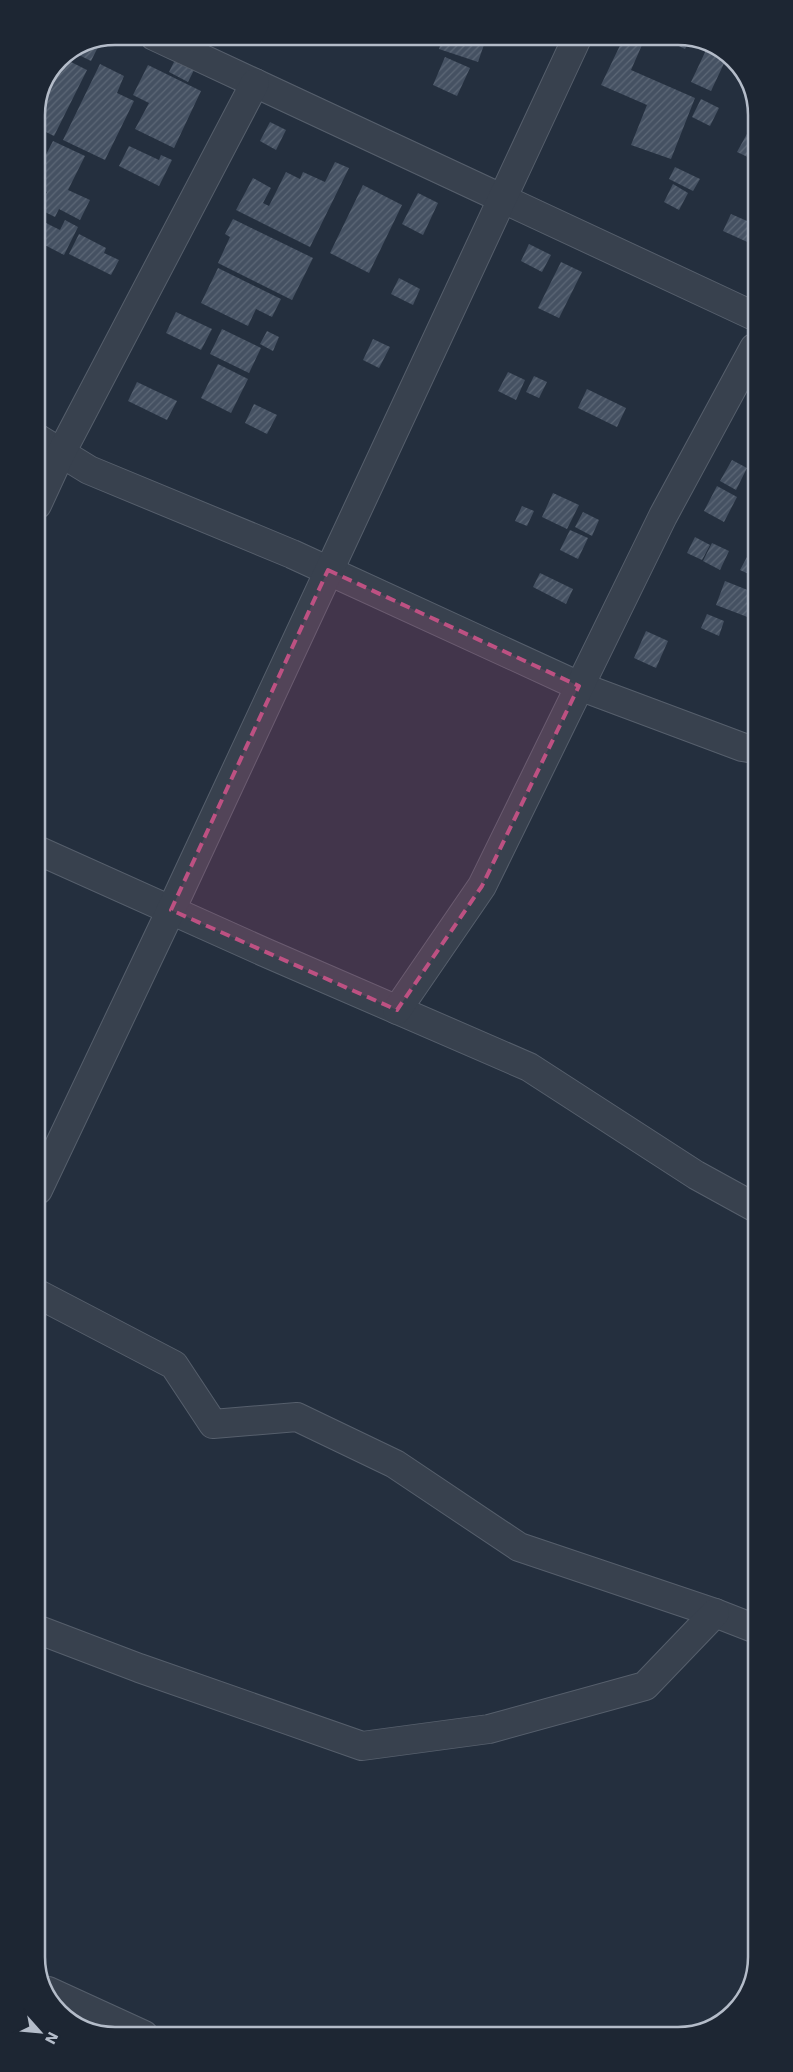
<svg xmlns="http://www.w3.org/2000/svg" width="793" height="2072" viewBox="0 0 793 2072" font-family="'DejaVu Sans',sans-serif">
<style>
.building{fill:url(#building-hatch)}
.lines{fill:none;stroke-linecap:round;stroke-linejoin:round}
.minor-casing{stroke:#565f6c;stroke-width:30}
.minor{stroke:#38414e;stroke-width:28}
.marked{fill:#bd5182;fill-opacity:0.2;stroke:#bd5182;stroke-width:4;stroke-dasharray:10 6;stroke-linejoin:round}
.rim{fill:none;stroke:#b4bcc9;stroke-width:2.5}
</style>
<defs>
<pattern id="building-hatch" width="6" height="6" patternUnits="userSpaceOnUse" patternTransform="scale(1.25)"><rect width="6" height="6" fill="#455162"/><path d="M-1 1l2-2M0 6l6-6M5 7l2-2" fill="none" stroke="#5d6877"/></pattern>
</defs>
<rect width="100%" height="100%" fill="#242f3e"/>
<g class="building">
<polygon points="443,36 487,36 478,62 439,49"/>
<polygon points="658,36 683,36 690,39 685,49"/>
<polygon points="624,37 642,45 631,70 695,98 671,159 631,145 647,105 601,85"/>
<polygon points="98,44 99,45 91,61 75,53"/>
<polygon points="708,46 726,53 728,55 711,91 691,82"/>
<polygon points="445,57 470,68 457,96 433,85"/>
<polygon points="63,58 87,70 54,136 36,127 36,110 60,59"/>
<polygon points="175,60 194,70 188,82 169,72"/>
<polygon points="100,64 124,76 117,93 134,101 105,160 63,140"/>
<polygon points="148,65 201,91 174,148 135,129 149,103 133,95"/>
<polygon points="701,99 719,108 710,126 692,117"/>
<polygon points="270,122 286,130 276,150 260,141"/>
<polygon points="748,132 754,135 754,160 737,152"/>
<polygon points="53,141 85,156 68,190 90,200 80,220 59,209 55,217 39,209 47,192 42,190 45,184 37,180 36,174"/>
<polygon points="129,146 159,160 161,155 172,160 159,186 119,166"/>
<polygon points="335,162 349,168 310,247 236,210 253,178 271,188 263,203 269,206 286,172 300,179 303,172 325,182"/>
<polygon points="675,167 700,179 693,191 669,179"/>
<polygon points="673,184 688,193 679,210 664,202"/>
<polygon points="363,185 402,205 369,273 330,253"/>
<polygon points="418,193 438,203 423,235 402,224"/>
<polygon points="731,214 754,224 754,245 723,231"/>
<polygon points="233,219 313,258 292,300 218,263 230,237 225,234"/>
<polygon points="65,220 78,227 64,255 37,241 44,222 60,230"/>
<polygon points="79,234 106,248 104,253 119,260 111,275 69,254"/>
<polygon points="529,244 551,255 542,272 521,261"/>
<polygon points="561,262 582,272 559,318 538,308"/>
<polygon points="218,268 281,299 272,317 256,309 248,326 201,303"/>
<polygon points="399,278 420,289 413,305 391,294"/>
<polygon points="176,312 212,329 201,350 166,333"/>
<polygon points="222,329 261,348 249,373 210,354"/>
<polygon points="267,331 279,337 273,351 260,344"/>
<polygon points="373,339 390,347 379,368 363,360"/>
<polygon points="218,364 248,379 231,413 201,398"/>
<polygon points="508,372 525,380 516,400 498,391"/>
<polygon points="534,376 547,382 539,398 526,392"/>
<polygon points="137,382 177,401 167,420 128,401"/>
<polygon points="587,389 626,408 617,427 578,408"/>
<polygon points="254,404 277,415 267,434 245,423"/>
<polygon points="732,460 747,468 736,490 720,481"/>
<polygon points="717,486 737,497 724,522 704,511"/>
<polygon points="553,493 579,505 567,529 542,517"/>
<polygon points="522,506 534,511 527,526 515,521"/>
<polygon points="583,512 599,520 592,536 575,527"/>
<polygon points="570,530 588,538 578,559 560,550"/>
<polygon points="695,537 710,545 702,560 687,553"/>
<polygon points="755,542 755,577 740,570"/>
<polygon points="712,543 729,551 720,570 703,561"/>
<polygon points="540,573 573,589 566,604 533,587"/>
<polygon points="725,581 755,593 755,607 750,618 716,605"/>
<polygon points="707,614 724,621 719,636 701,628"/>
<polygon points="753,617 755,618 755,635 747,631"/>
<polygon points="646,631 668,641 656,668 634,658"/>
</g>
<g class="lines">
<g class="minor-casing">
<g id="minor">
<polyline points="154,36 754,316"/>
<polyline points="37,438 89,470 292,554 579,686 742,747 755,749"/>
<polyline points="37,505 61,453 255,83"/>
<polyline points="37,850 264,952 529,1067 696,1175 756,1208"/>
<polyline points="397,1010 482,886 663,516 754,348"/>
<polyline points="38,1190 171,910 578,36"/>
<polyline points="38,1294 174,1365 213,1424 297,1417 395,1464 519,1547 715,1613 756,1629"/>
<polyline points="39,1630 139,1668 362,1746 489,1729 645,1686 715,1613"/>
<polyline points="48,1991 144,2035"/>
</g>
</g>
<use href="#minor" class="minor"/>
</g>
<path class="marked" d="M328 570 579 686 482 886 397 1010 171 910Z"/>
<path d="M0 0H793V2072H0ZM115 45H678A70 70 0 0 1 748 115V1957A70 70 0 0 1 678 2027H115A70 70 0 0 1 45 1957V115A70 70 0 0 1 115 45Z" fill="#1d2633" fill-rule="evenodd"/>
<path class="rim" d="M115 45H678A70 70 0 0 1 748 115V1957A70 70 0 0 1 678 2027H115A70 70 0 0 1 45 1957V115A70 70 0 0 1 115 45Z"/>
<g transform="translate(40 2032) rotate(117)" stroke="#1d2633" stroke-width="4" paint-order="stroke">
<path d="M0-4L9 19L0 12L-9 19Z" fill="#b4bcc9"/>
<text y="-8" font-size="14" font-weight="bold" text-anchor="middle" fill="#b4bcc9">N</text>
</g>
</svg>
